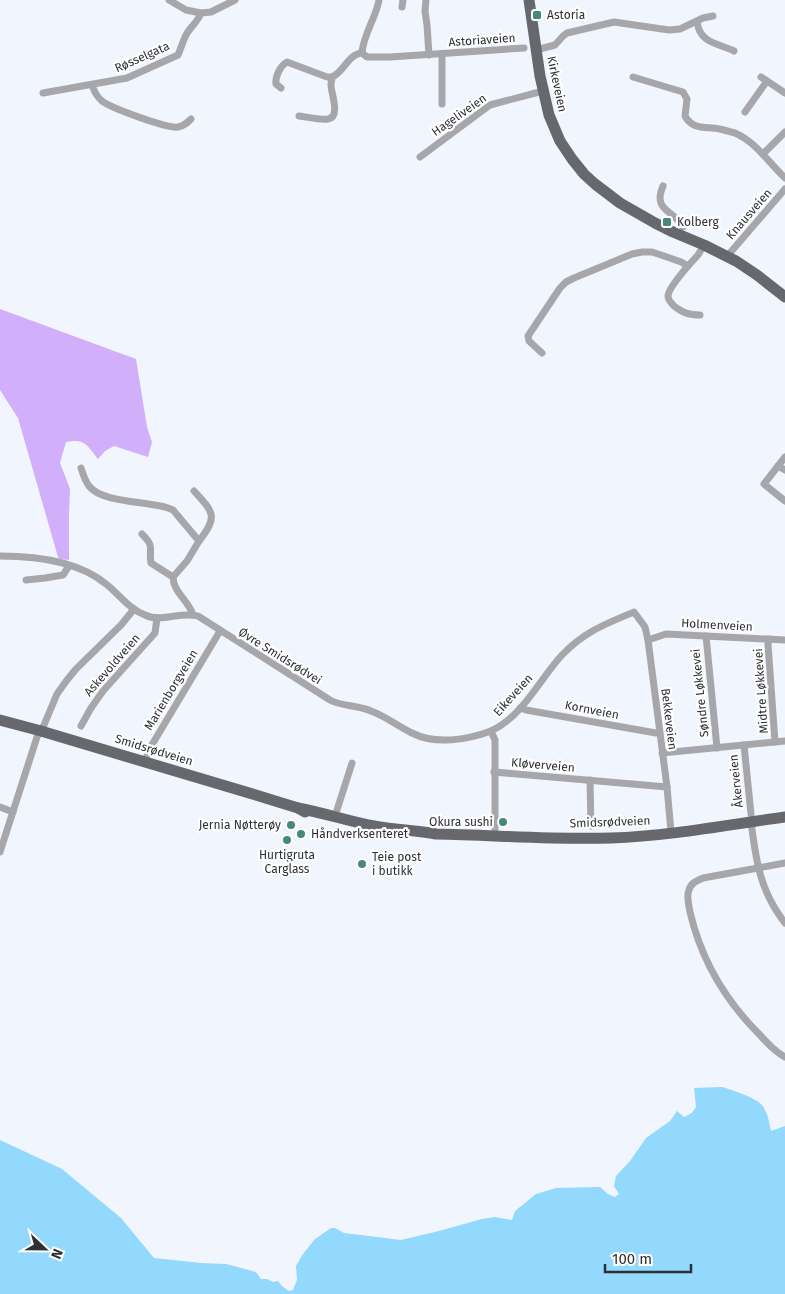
<svg xmlns="http://www.w3.org/2000/svg" width="785" height="1294" viewBox="0 0 785 1294" font-family="'Fira Sans',sans-serif">
<style>
.forest{fill:#d2affa}
.water{fill:#93d8fd}
.lines{fill:none;stroke-linecap:round;stroke-linejoin:round}
.street{stroke:#a7a7ab;stroke-width:7}
.primary{stroke:#67676e;stroke-width:11}
.poi-dot{fill:#46887a;stroke:#fff;stroke-width:2}
.labels{text-anchor:middle;stroke-width:4.5;stroke-linejoin:round;paint-order:stroke}
.poi-label{font-size:12px;fill:#2e3033;stroke:#fff;text-anchor:start}
.street-label{font-size:12px;fill:#2e3033;stroke:#fff}
</style>
<rect width="100%" height="100%" fill="#f1f5fe"/>
<path class="forest" d="M0 309 136 359 147 427 152 442 148 457 114 446 105 451 98 459C87 445 85 438 66 442L60 463 70 489 69 515V560L59 559 58 557 18 418 0 390Z"/>
<path class="water" d="M722 1087C732 1090 756 1098 762 1105 768 1113 769 1122 771 1131L785 1126V1294H0V1140L62 1169 121 1218 154 1258 201 1263 226 1264 256 1272 261 1279H267L273 1282 278 1281 282 1286 289 1291 293 1290 297 1280 296 1266 303 1254 315 1239 331 1228H335L344 1233 401 1240 439 1231 482 1219 495 1217 512 1220 515 1211 536 1194 556 1188 600 1187 608 1194 615 1197 619 1194 614 1186 616 1176 630 1161 646 1138 670 1121 677 1111 684 1117 692 1113 696 1107 694 1088Z"/>
<g class="lines">
<g class="street">
<polyline points="169,0 186,10 201,13"/>
<polyline points="426,0 425,11 427,25 429,55"/>
<polyline points="402,7 403,0"/>
<path d="M697 22C700 43 717 43 734 51"/>
<polyline points="536,50 555,45 563,36 567,33 614,22 669,30 680,29 703,18 713,16"/>
<polyline points="362,53 367,57 390,57 524,48"/>
<polyline points="442,54 442,104"/>
<path d="M633 77 683 92 687 99 685 116C693 131 707 126 720 129 725 130 731 132 735 133 756 142 769 163 785 178"/>
<polyline points="761,77 785,93"/>
<path d="M92 85C94 91 97 97 102 101 111 108 168 129 178 127 184 126 187 123 191 119"/>
<path d="M281 88 276 84C275 77 280 66 287 62L327 77H332"/>
<path d="M43 93 127 78 178 55C181 48 183 41 186 35 190 27 198 22 201 13L211 12 235 0"/>
<polyline points="745,112 767,81"/>
<path d="M299 116C308 117 319 120 328 119 341 117 331 93 331 85 331 82 332 80 332 77 344 72 348 54 362 53 363 35 376 18 379 0"/>
<polyline points="763,154 785,132"/>
<polyline points="420,157 490,105 543,91"/>
<path d="M663 186C652 211 674 210 683 227"/>
<polyline points="730,253 785,189"/>
<path d="M688 266C683 272 668 289 668 296 668 300 671 303 674 306 683 313 689 315 700 315"/>
<polyline points="542,353 529,341 528,336 560,288 566,282 574,278 632,254 642,252 652,252 667,257 681,262 688,266 698,255 704,245"/>
<polyline points="785,457 764,484 785,501"/>
<polyline points="778,466 785,470"/>
<path d="M81 468C83 474 85 481 89 486 102 503 148 501 168 508L173 510 199 541 187 561 173 577C173 592 189 601 193 615"/>
<path d="M194 491C213 512 219 516 199 541"/>
<path d="M142 534C156 548 148 548 151 563L173 577"/>
<path d="M0 556C35 556 78 561 106 584 119 594 129 609 145 615 162 623 180 611 198 616L330 700C343 707 358 705 371 711 385 716 398 726 412 733 435 745 467 740 491 731"/>
<polyline points="26,580 45,578 63,575 69,566"/>
<polyline points="706,636 717,748"/>
<polyline points="769,639 768,644 775,742"/>
<polyline points="648,640 666,634 785,640"/>
<polyline points="520,708 526,710 656,733 659,732"/>
<polyline points="81,726 91,708 103,691 155,633 157,618"/>
<polyline points="744,745 751,814"/>
<polyline points="662,753 785,741"/>
<polyline points="145,761 150,748 220,631"/>
<polyline points="494,772 667,787"/>
<polyline points="590,780 591,826"/>
<polyline points="0,807 13,812"/>
<polyline points="337,810 352,763"/>
<path d="M751 822C756 861 760 891 785 923"/>
<path d="M495 835V740L491 731C523 716 539 680 562 655 584 632 605 624 634 612L645 627 648 640 667 787 671 832"/>
<polyline points="0,852 37,737 44,725 57,694 67,680 76,669 121,625 134,609"/>
<path d="M785 863 703 878C696 881 691 883 689 890 686 897 689 905 690 912 701 959 726 1001 759 1034 766 1042 775 1052 785 1057"/>
</g>
<g class="primary">
<polyline points="529,0 540,76 549,115 560,141 572,159 584,174 595,184 620,203 655,223 673,232 704,245 736,261 757,275 785,297"/>
<polyline points="0,720 41,731 259,796 298,808 305,812"/>
<path d="M298 808C324 813 348 821 374 826 394 830 415 830 436 834 494 835 553 840 611 838 669 836 727 825 785 817"/>
</g>
</g>
<g class="poi-dot">
<rect x="532" y="10" width="10" height="10" rx="2.5"/>
<rect x="662" y="217" width="10" height="10" rx="2.5"/>
<circle cx="503" cy="822" r="5"/>
<circle cx="291" cy="825" r="5"/>
<circle cx="301" cy="834" r="5"/>
<circle cx="287" cy="840" r="5"/>
<circle cx="362" cy="864" r="5"/>
</g>
<g class="labels">
<g class="poi-label">
<text x="547" y="19">Astoria</text>
<text x="677" y="226">Kolberg</text>
<text x="493" y="826" text-anchor="end">Okura sushi</text>
<text x="281" y="829" text-anchor="end">Jernia Nøtterøy</text>
<text x="311" y="838">Håndverksenteret</text>
<text x="287" y="859" text-anchor="middle">Hurtigruta<tspan x="287" dy="14">Carglass</tspan></text>
<text x="372" y="861">Teie post<tspan x="372" dy="14">i butikk</tspan></text>
</g>
<g class="street-label">
<text transform="translate(482 40) rotate(-4)" y="4">Astoriaveien</text>
<text transform="translate(142 57) rotate(-24)" y="4">Røsselgata</text>
<text transform="translate(557 84) rotate(78)" y="4">Kirkeveien</text>
<text transform="translate(459 115) rotate(-35)" y="4">Hageliveien</text>
<text transform="translate(749 214) rotate(-49)" y="4">Knausveien</text>
<text transform="translate(717 625) rotate(3)" y="4">Holmenveien</text>
<text transform="translate(280 656) rotate(32)" y="4">Øvre Smidsrødvei</text>
<text transform="translate(112 665) rotate(-49)" y="4">Askevoldveien</text>
<text transform="translate(171 690) rotate(-59)" y="4">Marienborgveien</text>
<text transform="translate(761 691) rotate(-94)" y="4">Midtre Løkkevei</text>
<text transform="translate(700 693) rotate(-96)" y="4">Søndre Løkkevei</text>
<text transform="translate(513 695) rotate(-48)" y="4">Eikeveien</text>
<text transform="translate(592 710) rotate(11)" y="4">Kornveien</text>
<text transform="translate(669 719) rotate(83)" y="4">Bekkeveien</text>
<text transform="translate(154 750) rotate(17)" y="4">Smidsrødveien</text>
<text transform="translate(543 765) rotate(5)" y="4">Kløverveien</text>
<text transform="translate(736 781) rotate(-96)" y="4">Åkerveien</text>
<text transform="translate(610 822) rotate(-2)" y="4">Smidsrødveien</text>
</g>
</g>
<g transform="translate(45 1249) rotate(112)" stroke="#ffffff" stroke-width="4" paint-order="stroke">
<path d="M0-4L9 19L0 12L-9 19Z" fill="#2e3033"/>
<text y="-8" font-size="14" font-weight="bold" text-anchor="middle" fill="#2e3033">N</text>
</g>
<path d="M605 1264v8h86v-8" fill="none" stroke="#2e3033" stroke-width="2.5"/>
<text x="612" y="1264" font-size="15" fill="#2e3033" stroke="#ffffff" stroke-width="4" paint-order="stroke">100 m</text>
</svg>
